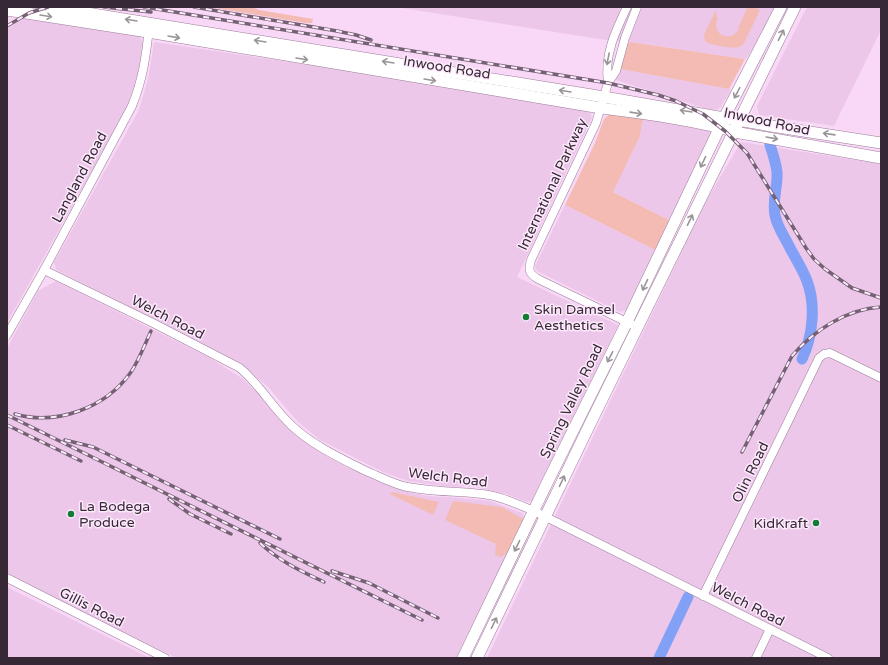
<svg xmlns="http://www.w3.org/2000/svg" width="888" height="665" viewBox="0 0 888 665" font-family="'Varela Round',sans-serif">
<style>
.built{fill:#ecc7ea}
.green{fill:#f3bbb3}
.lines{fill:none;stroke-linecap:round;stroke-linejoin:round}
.river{stroke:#81a0f6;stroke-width:11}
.minor-casing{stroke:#9b7d99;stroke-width:9}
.major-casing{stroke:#9b7d99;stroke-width:12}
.minor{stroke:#fff;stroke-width:8}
.major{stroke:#fff;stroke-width:11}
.rail-casing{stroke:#746173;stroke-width:3.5}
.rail{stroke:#feeafd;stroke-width:2;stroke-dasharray:6;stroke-linecap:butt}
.oneway{stroke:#9a949a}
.poi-dot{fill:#107d32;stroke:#feeafd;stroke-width:1.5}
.labels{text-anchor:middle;stroke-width:3;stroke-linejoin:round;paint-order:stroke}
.street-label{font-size:14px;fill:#362935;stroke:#feeafd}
.poi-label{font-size:14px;fill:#362935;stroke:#feeafd;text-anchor:start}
</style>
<rect width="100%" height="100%" fill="#f9d8f7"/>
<g class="built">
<polygon points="395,7 774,7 757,43 746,59 630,42 606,40"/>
<polygon points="807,7 881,7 881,30 834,126 759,115 757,106"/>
<polygon points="24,16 139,35 143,42 138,75 127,108 7,323 7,30"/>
<polygon points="154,42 461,87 588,108 592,117 588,126 517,277 618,325 532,501 527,502 506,494 471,486 450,487 408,481 383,472 320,440 298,422 268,387 240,363 56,270 54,262 139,110 148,79"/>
<polygon points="620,69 729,89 731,90 720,108 713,111 616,80"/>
<polygon points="643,117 707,128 711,135 669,220 613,192 640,136"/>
<polygon points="741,142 881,164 881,658 487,658 705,203"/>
<polygon points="565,205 655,250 626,310 620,312 537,271 535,266"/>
<polygon points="56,281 210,358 243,379 312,447 336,461 379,482 408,492 427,496 462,498 490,501 522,513 525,518 457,658 176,658 7,575 7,348 38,291"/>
<polygon points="7,587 150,658 7,658"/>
</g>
<g class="green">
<polygon points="209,7 252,7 259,10 313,19 312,23 306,23"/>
<path d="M717 7 715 12 717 13 716 16 718 18C710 34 730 44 739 29L738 28 748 7H753L760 10 744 43C742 45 742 46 739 47 733 49 709 45 705 41L704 35Z"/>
<polygon points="630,42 745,59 729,89 620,69 627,45"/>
<polygon points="611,113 643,117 640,136 613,192 669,220 655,250 565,205 595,143 604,119"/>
<polygon points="392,492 439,502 433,515 390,494"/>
<polygon points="453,501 502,507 523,519 507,553 501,557 495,555 496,544 445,520"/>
</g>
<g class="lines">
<g class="river">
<path d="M770 145C773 154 776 163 777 172 778 186 772 200 775 215 777 227 785 237 790 248 796 259 803 270 807 281 816 305 813 336 802 359"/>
<polyline points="659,658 688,597"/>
</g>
<g class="minor-casing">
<g id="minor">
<path d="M637 7 625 38 616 71 608 83 596 123 531 260C528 270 529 274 538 279L637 327"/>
<path d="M608 83C604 55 615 32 627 7"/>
<path d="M44 270 153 323 240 368C260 385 272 407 291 425 312 445 340 458 366 471 378 476 390 482 403 486 429 492 455 491 482 494 500 496 517 504 534 511L828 658"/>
<path d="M7 335 44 270 132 106C143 79 146 56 149 28"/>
<polyline points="7,578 165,658"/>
<polyline points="703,596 819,358 824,354 830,353 881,378"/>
<polyline points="756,658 770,629"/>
</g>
</g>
<g class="major-casing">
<g id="major">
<polyline points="50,7 604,97 771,126 881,143"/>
<path d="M7 10 148 32 601 108C647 114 695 120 740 133L881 158"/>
<polyline points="463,658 548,481 627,322 728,110 781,7"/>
<polyline points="477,658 590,424 795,7"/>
</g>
</g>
<use href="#minor" class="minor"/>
<use href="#major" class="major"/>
<g class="rail-casing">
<g id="rail">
<polyline points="104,7 151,12"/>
<polyline points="144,7 608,83 658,95 676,101 703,114 725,131 747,153 806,248 814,259 825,269 852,288 881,298"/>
<polyline points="194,7 337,31 356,35 371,40"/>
<polyline points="7,26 29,13 48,7"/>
<path d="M15 414C56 426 106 408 131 372 139 360 145 344 151 331"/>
<polyline points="7,415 422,620"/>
<polyline points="7,425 81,461"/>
<polyline points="65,440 93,447 280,539"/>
<path d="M742 452 792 356C814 330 847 309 881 307"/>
<polyline points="169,499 190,514 231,534"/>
<path d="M260 543C279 561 301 571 324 582"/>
<polyline points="332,571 369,583 438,618"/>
</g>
</g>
<use href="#rail" class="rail"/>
</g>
<defs><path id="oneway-shaft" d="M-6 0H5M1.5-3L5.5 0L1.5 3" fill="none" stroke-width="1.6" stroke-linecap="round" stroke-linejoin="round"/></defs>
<g class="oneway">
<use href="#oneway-shaft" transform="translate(46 16) rotate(9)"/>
<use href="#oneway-shaft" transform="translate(131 20) rotate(-171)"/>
<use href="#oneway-shaft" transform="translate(781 35) rotate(-63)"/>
<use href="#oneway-shaft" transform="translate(174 37) rotate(10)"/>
<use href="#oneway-shaft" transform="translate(260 41) rotate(-171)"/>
<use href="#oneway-shaft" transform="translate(302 59) rotate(9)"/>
<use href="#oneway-shaft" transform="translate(608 59) rotate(101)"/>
<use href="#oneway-shaft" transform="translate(388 62) rotate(-171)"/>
<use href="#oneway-shaft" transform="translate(430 80) rotate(9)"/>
<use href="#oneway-shaft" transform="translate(565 91) rotate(-171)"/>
<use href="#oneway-shaft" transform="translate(737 93) rotate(118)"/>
<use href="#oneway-shaft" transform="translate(686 111) rotate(-171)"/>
<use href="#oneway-shaft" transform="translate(636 113) rotate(8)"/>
<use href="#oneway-shaft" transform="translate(829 134) rotate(-172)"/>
<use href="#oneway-shaft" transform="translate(772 138) rotate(10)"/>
<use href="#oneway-shaft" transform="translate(703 162) rotate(116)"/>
<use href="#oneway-shaft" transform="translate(690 220) rotate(-64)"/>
<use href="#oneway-shaft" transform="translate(645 285) rotate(115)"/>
<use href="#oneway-shaft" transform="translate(610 357) rotate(117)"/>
<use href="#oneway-shaft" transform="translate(562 481) rotate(-65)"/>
<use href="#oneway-shaft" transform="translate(517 546) rotate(116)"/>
<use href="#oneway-shaft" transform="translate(494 623) rotate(-64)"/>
</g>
<g class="poi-dot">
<circle cx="526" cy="317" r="4"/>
<circle cx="71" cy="514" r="4"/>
<circle cx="816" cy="523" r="4"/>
</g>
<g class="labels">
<g class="street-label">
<text transform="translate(447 67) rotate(9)" y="5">Inwood Road</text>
<text transform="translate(767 121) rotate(12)" y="5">Inwood Road</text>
<text transform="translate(79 177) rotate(-62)" y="5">Langland Road</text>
<text transform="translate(552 184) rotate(-65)" y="5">International Parkway</text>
<text transform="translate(168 317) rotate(27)" y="5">Welch Road</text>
<text transform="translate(571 401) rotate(-64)" y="5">Spring Valley Road</text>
<text transform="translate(750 472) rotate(-64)" y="5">Olin Road</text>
<text transform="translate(448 477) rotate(7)" y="5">Welch Road</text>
<text transform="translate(748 604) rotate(27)" y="5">Welch Road</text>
<text transform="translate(92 607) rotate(27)" y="5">Gillis Road</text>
</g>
<g class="poi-label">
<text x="534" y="314">Skin Damsel<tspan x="534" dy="16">Aesthetics</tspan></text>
<text x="79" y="511">La Bodega<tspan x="79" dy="16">Produce</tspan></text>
<text x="808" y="528" text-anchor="end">KidKraft</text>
</g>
</g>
<rect width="888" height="665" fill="none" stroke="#362935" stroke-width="16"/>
</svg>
